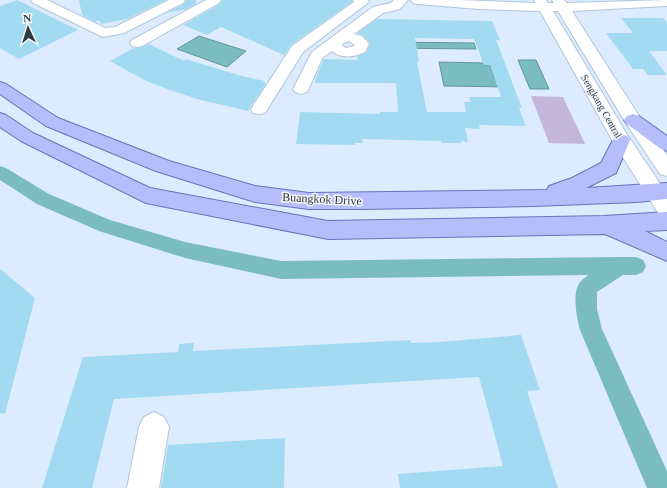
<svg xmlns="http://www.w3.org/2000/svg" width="667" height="488" viewBox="0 0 667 488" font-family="'Times New Roman',serif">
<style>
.green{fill:#c2b7d8}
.water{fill:#7bbcbe;stroke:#659598}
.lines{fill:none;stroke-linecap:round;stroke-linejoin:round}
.canal{fill:#7bbcbe;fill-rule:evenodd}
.building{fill:#a2dbf1;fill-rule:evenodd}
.minor-casing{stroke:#b1c5d9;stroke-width:2}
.major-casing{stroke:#6674b7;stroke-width:2}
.minor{fill:#fff;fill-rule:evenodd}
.major{fill:#b5befa;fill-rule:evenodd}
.labels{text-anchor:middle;stroke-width:3;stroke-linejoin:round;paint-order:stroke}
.far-street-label{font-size:10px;fill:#313941;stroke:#f4f8fc}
.street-label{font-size:12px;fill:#313941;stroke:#f4f8fc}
</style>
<rect width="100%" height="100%" fill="#dcecfe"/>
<polygon class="green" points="531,96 563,97 585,144 549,143"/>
<g class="water">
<polygon points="199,36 246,51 227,67 177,49"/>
<polygon points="385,42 474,43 476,49 385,48"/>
<polygon points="518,60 536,60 549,89 530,89"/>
<polygon points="439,62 483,63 484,65 490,65 494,78 508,78 512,87 444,86"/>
</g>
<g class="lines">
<path class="canal" d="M0 166 6 168 49 194 110 220 185 242 281 261 620 257H636L643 260 646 266 643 272 636 275H623L597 292V309L602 329 667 471V488H647L580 330C577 318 571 291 581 281 583 279 586 277 588 275L281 279 185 258 99 231 37 204 0 180Z"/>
</g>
<g class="building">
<polygon points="17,0 78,30 19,59 0,48 0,6"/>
<polygon points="79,0 166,0 127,19 101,24 99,20 95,22 82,15"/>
<polygon points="186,0 196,0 196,4 186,9 167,13 184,4"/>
<polygon points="223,0 352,0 352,2 291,45 284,55 221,27 207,35 183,25 220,4"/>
<polygon points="621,18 663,18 667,23 667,51 649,51 667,75 648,75 643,69 633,69 606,33 633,33"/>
<path d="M377 19 492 21 500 40H496L522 108H519L526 126 479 125 480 129 465 128 468 142 461 141V143H442L441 141 362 139 363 143H355V145L296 144 300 112 380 114V112H398L396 83H315L316 77 324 59 358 60 357 56 366 53 370 43 363 35 357 33ZM415 38 474 39 484 65H490L501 97H469L471 102H464L466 112H427L417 62H419Z"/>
<polygon points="149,44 184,61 186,59 238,75 264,81 263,82 266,83 248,111 197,99 170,90 144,80 110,61 134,48 142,47"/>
<polygon points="0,269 35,298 5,414 0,413"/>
<polygon points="521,335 540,390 527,391 558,488 400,488 398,474 503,466 479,377 114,399 92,488 42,488 83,357 178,352 179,344 194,343 193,351 411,340 411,343 440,342"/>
<polygon points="285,438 284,488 161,488 168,445"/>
</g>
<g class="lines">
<g class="minor-casing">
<g id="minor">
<polygon points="31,0 47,0 105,28 115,27 169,0 185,0 183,3 124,33 103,37 33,3"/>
<polygon points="206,0 221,0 219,3 142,46 137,47 132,46 130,43 132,40"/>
<polygon points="353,0 368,0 369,2 303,52 265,113 259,114 253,113 251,109 292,46 354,2"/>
<path d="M394 0H408L400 9 383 13 354 34 362 36 369 44 365 52C355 57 341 59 332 51L323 57 307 92 301 94 295 92 293 89 312 52 373 7 391 3ZM349 41 355 45 354 46 346 48 342 45 343 43Z"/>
<polygon points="411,0 460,0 536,3 534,0 546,0 548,3 554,3 552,0 564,0 567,3 667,0 667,6 572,11 639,116 667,155 667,176 660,174 624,120 558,11 553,11 628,136 667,194 667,218 660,216 612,140 540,11 479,9 417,4 413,3"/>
<polygon points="154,412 164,417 169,427 159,488 127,488 139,427 144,417"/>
</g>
</g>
<g class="major-casing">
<g id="major">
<polygon points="0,82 6,84 58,118 169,161 255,186 309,193 547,190 549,186 572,178 601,163 615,136 621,134 627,136 630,140 616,173 586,188 667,183 667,199 637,202 534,206 361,209 309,209 255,202 156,171 46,126 0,94"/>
<polygon points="0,113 6,115 33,133 150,188 328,221 604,216 667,212 667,230 645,231 667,242 667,261 605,234 328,239 146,203 21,141 0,127"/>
<polygon points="633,114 639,116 667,136 667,151 661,149 627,124 624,120 627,116"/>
</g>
</g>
<use href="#minor" class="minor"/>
<use href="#major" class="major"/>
</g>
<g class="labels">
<g class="far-street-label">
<text transform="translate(602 106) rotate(60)" y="4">Sengkang Central</text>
</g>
<g class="street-label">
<text transform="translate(322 199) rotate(3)" y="4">Buangkok Drive</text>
</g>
</g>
<g transform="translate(28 28) rotate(356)" stroke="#f4f8fc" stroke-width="3" paint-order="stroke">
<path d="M0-3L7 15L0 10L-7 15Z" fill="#313941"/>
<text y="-6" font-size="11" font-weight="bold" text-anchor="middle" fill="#313941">N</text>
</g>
</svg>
